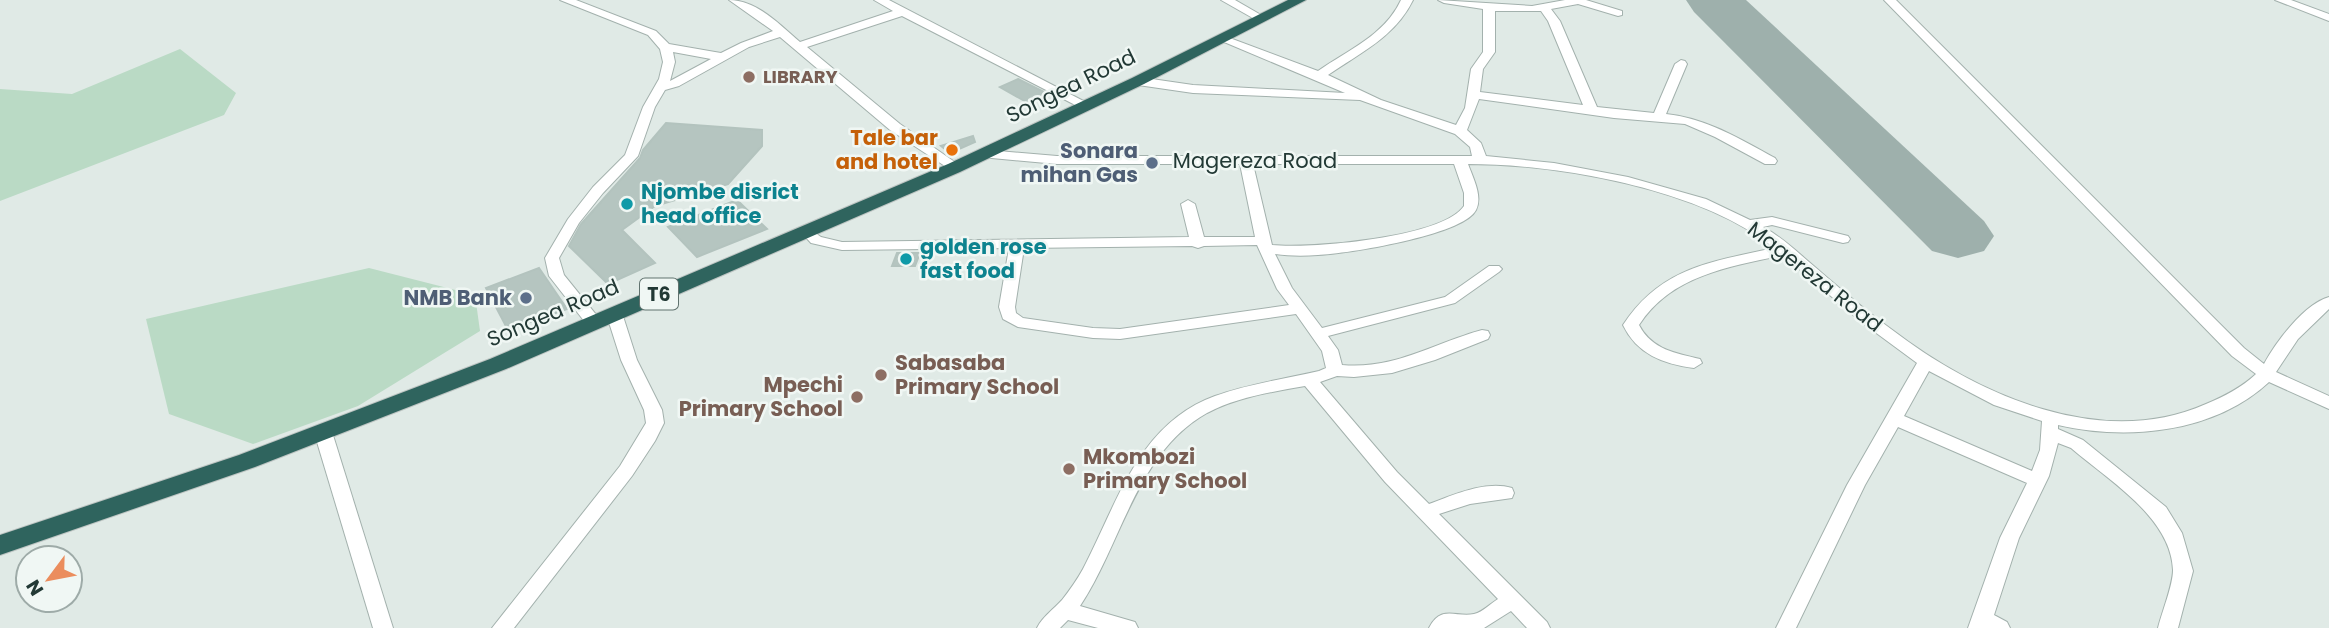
<svg xmlns="http://www.w3.org/2000/svg" width="2329" height="628" viewBox="0 0 2329 628" font-family="Poppins,sans-serif">
<style>
.green{fill:#badac5}
.lines{fill:none;stroke-linecap:round;stroke-linejoin:round}
.runway{fill:#9eb0ac;fill-rule:evenodd}
.building{fill:#b5c5c0;stroke:#b3c3be;stroke-width:2}
.minor-casing{stroke:#a3b1ad;stroke-width:2}
.highway-casing{stroke:#bdc4c2;stroke-width:2}
.minor{fill:#fff;fill-rule:evenodd}
.highway{fill:#2f645e;fill-rule:evenodd}
.education-dot{fill:#8d6e63;stroke:#f0f7f4;stroke-width:2.5}
.food-dot{fill:#e8710a;stroke:#f0f7f4;stroke-width:2.5}
.service-dot{fill:#5c6f8a;stroke:#f0f7f4;stroke-width:2.5}
.culture-dot{fill:#0f9aa8;stroke:#f0f7f4;stroke-width:2.5}
.labels{text-anchor:middle;stroke-width:5;stroke-linejoin:round;paint-order:stroke}
.far-education-label{font-size:18px;font-weight:bold;fill:#785e54;stroke:#f0f7f4;text-anchor:start}
.shield{fill:#f0f7f4;stroke:#60726e;stroke-width:2}
.shield-label{font-size:19px;font-weight:bold;fill:#223935}
.street-label{font-size:21px;fill:#223935;stroke:#f0f7f4}
.food-label{font-size:21px;font-weight:bold;fill:#c56008;stroke:#f0f7f4;text-anchor:end}
.service-label{font-size:21px;font-weight:bold;fill:#4e5e75;stroke:#f0f7f4;text-anchor:end}
.culture-label{font-size:21px;font-weight:bold;fill:#0d838f;stroke:#f0f7f4;text-anchor:start}
.education-label{font-size:21px;font-weight:bold;fill:#785e54;stroke:#f0f7f4;text-anchor:start}
</style>
<rect width="100%" height="100%" fill="#e0eae6"/>
<g class="green">
<polygon points="180,49 236,93 224,115 0,201 0,89 72,94"/>
<polygon points="369,268 475,295 480,331 358,406 253,444 169,414 146,319"/>
</g>
<g class="lines">
<polygon class="runway" points="1686,0 1746,0 1984,221 1994,236 1984,251 1958,258 1932,251 1694,12"/>
</g>
<g class="building">
<polygon points="1018,79 1048,94 1028,103 1000,87"/>
<polygon points="666,123 762,130 762,146 728,184 655,206 622,230 655,263 608,284 569,246 581,224 640,158 643,150"/>
<polygon points="973,136 975,142 950,153 941,146"/>
<polygon points="737,200 767,229 697,257 668,227"/>
<polygon points="897,253 920,253 915,266 892,266"/>
<polygon points="539,268 567,309 508,330 486,288"/>
</g>
<g class="lines">
<g class="minor-casing">
<g id="minor">
<path d="M560 0H576L656 31 669 44 715 52 721 53 741 43 773 31 729 0C757 0 780 25 800 42L893 11 874 0H889L1093 106 1091 109H1083L902 16 807 47 900 124 959 165 961 168 959 171 954 172 890 130 780 37 749 47 679 86 665 90 655 107 638 156 603 193 579 223 559 258 564 275 602 322 594 327 588 326 549 276 545 258 568 219 593 187 625 155 643 107 659 79 663 62 660 49 648 35ZM673 52 711 59 670 81 675 62Z"/>
<polygon points="1221,0 1235,0 1268,19 1258,21"/>
<path d="M1401 0H1413C1395 37 1360 53 1328 75L1381 100 1456 125 1465 108 1471 69 1483 52V9L1444 3 1438 0 1532 6 1565 0H1586L1622 11V15L1618 16 1578 4 1551 9 1560 21 1597 107 1654 113 1675 64 1681 60 1685 61 1687 64 1666 114C1706 118 1740 139 1775 158L1777 161 1775 164H1765L1715 137 1685 124 1614 118 1479 99 1467 130 1481 143 1486 156 1554 163 1628 177 1706 199 1750 220 1772 217 1848 236 1850 239 1848 242 1843 243 1772 225 1763 227C1780 236 1794 249 1809 262 1836 285 1862 308 1891 329 1976 394 2100 451 2206 404 2225 396 2241 388 2256 374L2232 356 1884 0H1896L2244 348 2264 364C2276 342 2304 304 2329 297V309L2298 339 2276 372 2329 396V409L2269 382C2214 433 2128 441 2058 425V429L2083 440 2166 507 2182 533 2193 571 2178 628H2158C2162 612 2173 585 2173 570 2171 517 2108 480 2071 448L2058 443 2049 476 2019 538 1994 615 2007 622 2010 628H1968L2000 538 2027 483 1898 427 1865 485 1796 628H1776L1847 485 1917 363 1860 321 1783 255C1729 267 1671 275 1639 325 1652 350 1676 353 1700 359L1702 363 1694 368C1663 364 1637 354 1623 325 1661 267 1711 262 1774 248 1702 189 1559 164 1468 164 1473 178 1483 196 1476 210 1464 235 1346 254 1318 255 1304 256 1289 256 1275 254L1292 288 1322 328 1445 297 1489 266H1499L1502 269 1499 272 1455 303 1328 336 1338 350 1342 365C1394 370 1434 343 1482 330L1488 331 1490 335 1488 339 1435 360 1392 373 1354 377 1337 376 1320 382 1397 472 1429 504C1453 495 1486 480 1512 488L1514 493 1512 498 1470 504 1439 514 1547 622 1550 628H1527L1511 611 1484 628H1429C1441 604 1456 618 1474 614 1483 612 1491 603 1498 599L1385 482 1305 386C1272 392 1237 397 1207 413 1136 453 1122 543 1080 606L1135 622 1138 628H1098L1068 620 1060 628H1037C1042 617 1053 610 1062 600 1069 591 1077 580 1083 569 1117 504 1138 424 1215 396 1249 384 1284 379 1319 371L1326 368 1322 351 1296 314 1120 339 1093 338 1018 327 1003 319 999 307 1009 248 842 250 811 243 801 232 808 228 821 237 842 242 1189 237 1181 204 1188 200 1195 204 1204 237H1255L1240 164H1057L981 157 979 154 986 150 1057 156H1472L1470 147 1455 134 1360 100 1193 93 1138 85 1132 81 1138 77 1193 85 1345 93 1217 39 1219 37H1227L1318 71C1348 50 1385 35 1401 0ZM1495 11H1541L1548 21 1583 105 1480 92 1483 69 1495 52ZM1253 164H1454L1464 193V206C1442 238 1309 249 1272 245ZM1257 245 1277 289 1289 305 1120 329 1093 328 1023 318 1016 313 1015 307 1024 248 1192 246 1198 248 1204 246ZM1929 371 1994 405 2042 421 2040 450 2032 471 1904 416Z"/>
<polygon points="2275,0 2291,0 2329,14 2329,21"/>
<polygon points="614,308 622,313 637,360 662,410 664,423 655,441 632,476 514,628 492,628 620,466 646,423 644,410 621,360 606,313"/>
<polygon points="323,426 329,428 332,432 393,628 373,628 314,432 317,428"/>
</g>
</g>
<g class="highway-casing">
<polygon id="highway" points="1288,0 1306,0 1144,84 960,172 506,369 255,467 0,555 0,535 239,455 490,359 948,164 1132,78"/>
</g>
<use href="#minor" class="minor"/>
<use href="#highway" class="highway"/>
</g>
<g class="education-dot">
<circle cx="749" cy="77" r="7"/>
<circle cx="881" cy="375" r="7"/>
<circle cx="857" cy="397" r="7"/>
<circle cx="1069" cy="469" r="7"/>
</g>
<circle class="food-dot" cx="952" cy="150" r="7"/>
<g class="service-dot">
<circle cx="1152" cy="163" r="7"/>
<circle cx="526" cy="298" r="7"/>
</g>
<g class="culture-dot">
<circle cx="627" cy="204" r="7"/>
<circle cx="906" cy="259" r="7"/>
</g>
<g class="labels">
<g class="far-education-label">
<text x="763" y="83">LIBRARY</text>
</g>
<rect class="shield" x="640" y="278.5" width="38" height="31" rx="5"/>
<g class="shield-label">
<text x="659" y="301">T6</text>
</g>
<g class="street-label">
<text transform="translate(1071 86) rotate(-26)" y="7">Songea Road</text>
<text x="1255" y="168">Magereza Road</text>
<text transform="translate(1815 277) rotate(38)" y="7">Magereza Road</text>
<text transform="translate(553 313) rotate(-23)" y="7">Songea Road</text>
</g>
<g class="food-label">
<text x="938" y="145">Tale bar<tspan x="938" dy="24">and hotel</tspan></text>
</g>
<g class="service-label">
<text x="1138" y="158">Sonara<tspan x="1138" dy="24">mihan Gas</tspan></text>
<text x="512" y="305">NMB Bank</text>
</g>
<g class="culture-label">
<text x="641" y="199">Njombe disrict<tspan x="641" dy="24">head office</tspan></text>
<text x="920" y="254">golden rose<tspan x="920" dy="24">fast food</tspan></text>
</g>
<g class="education-label">
<text x="895" y="370">Sabasaba<tspan x="895" dy="24">Primary School</tspan></text>
<text x="843" y="392" text-anchor="end">Mpechi<tspan x="843" dy="24">Primary School</tspan></text>
<text x="1083" y="464">Mkombozi<tspan x="1083" dy="24">Primary School</tspan></text>
</g>
</g>
<g transform="translate(49 579) rotate(238)"><circle r="33" fill="#f0f7f4" stroke="#9eaba8" stroke-width="2"/>
<path d="M0-5L12 26L0 18L-12 26Z" fill="#eb8d5d"/>
<text y="-10" font-size="19" font-weight="bold" text-anchor="middle" fill="#223935">N</text>
</g>
</svg>
